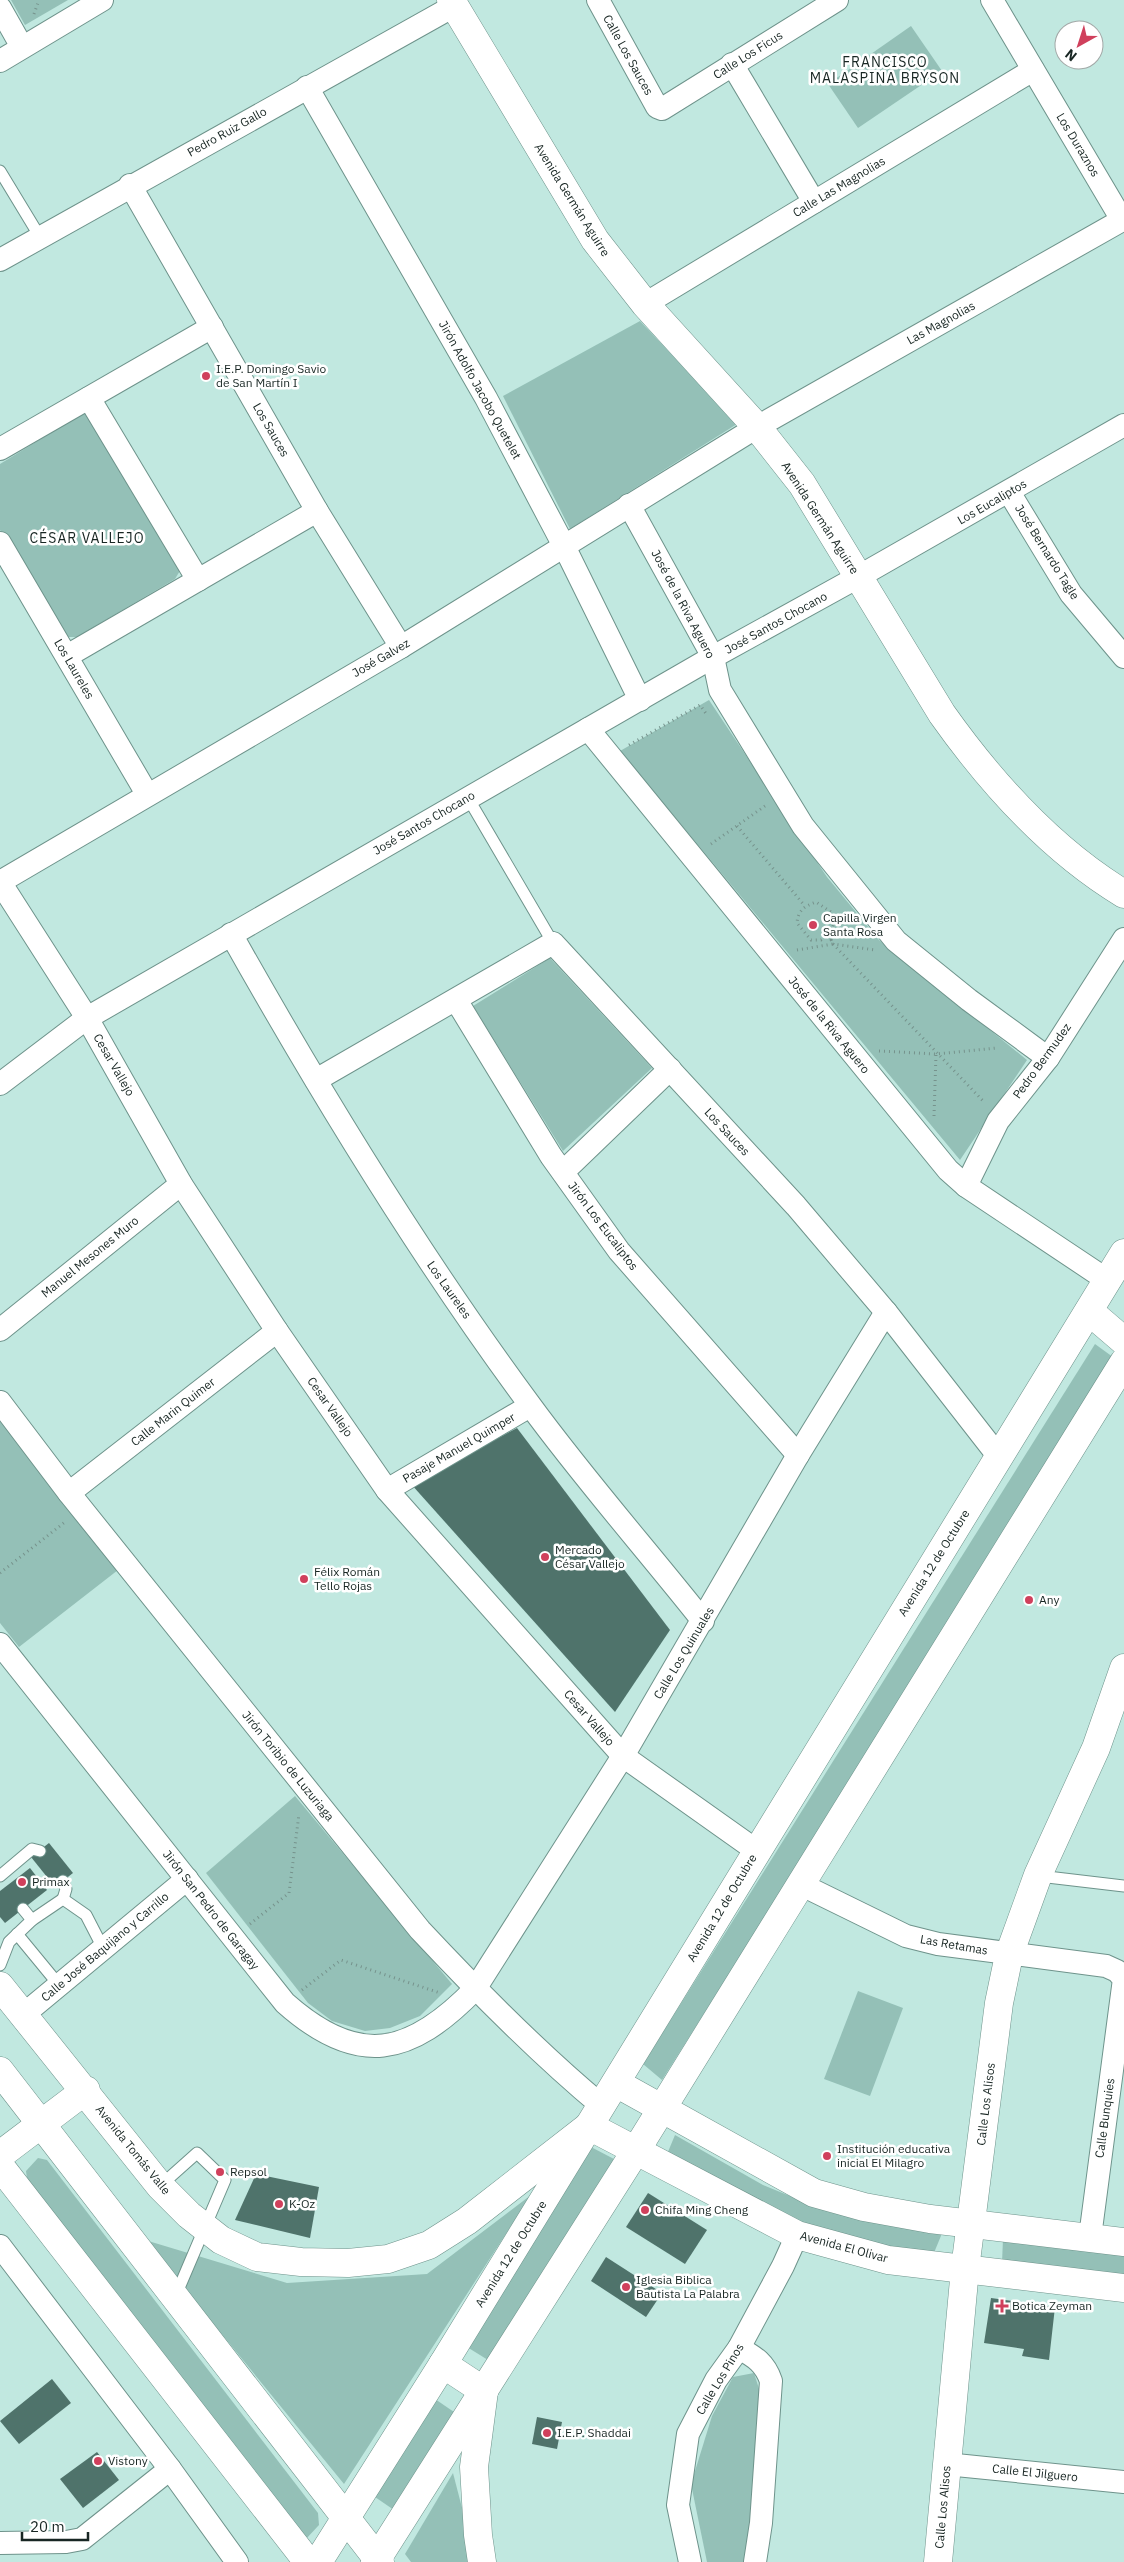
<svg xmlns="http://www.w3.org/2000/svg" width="1124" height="2562" viewBox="0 0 1124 2562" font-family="'IBM Plex Sans',sans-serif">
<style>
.green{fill:#94c0b7}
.building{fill:#4f736b}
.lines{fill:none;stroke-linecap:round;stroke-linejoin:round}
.service-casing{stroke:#6e938b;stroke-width:13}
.minor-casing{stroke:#6e938b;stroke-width:24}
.tertiary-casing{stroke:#6e938b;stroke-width:29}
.secondary-casing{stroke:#6e938b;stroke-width:29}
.primary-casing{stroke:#6e938b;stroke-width:29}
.path{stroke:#76928c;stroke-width:3;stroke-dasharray:1 4;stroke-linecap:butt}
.service{stroke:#fff;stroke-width:11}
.minor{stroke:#fff;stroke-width:22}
.tertiary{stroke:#fff;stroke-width:28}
.secondary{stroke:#fff;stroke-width:28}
.primary{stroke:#fff;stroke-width:28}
.poi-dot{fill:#d0405c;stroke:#fff;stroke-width:2}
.labels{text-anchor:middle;stroke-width:5;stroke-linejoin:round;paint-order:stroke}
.street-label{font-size:12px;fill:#182623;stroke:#fff}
.poi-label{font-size:12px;fill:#182623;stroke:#fff;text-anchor:start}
.neighbourhood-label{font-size:14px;letter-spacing:1px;fill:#182623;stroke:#fff}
</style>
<rect width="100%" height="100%" fill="#c1e8e0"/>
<g class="green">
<polygon points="11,0 68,0 25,25"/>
<polygon points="911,26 942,71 858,128 828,84"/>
<polygon points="640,321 737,424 570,529 503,396"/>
<polygon points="85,412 181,569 175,579 77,637 60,637 0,530 0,464"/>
<polygon points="709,700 827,877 879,940 1027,1060 960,1160 620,751"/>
<polygon points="550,958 652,1068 563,1151 473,1006"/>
<polygon points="1095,1344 1117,1360 662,2080 643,2064"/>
<polygon points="0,1418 118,1570 19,1647 0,1623"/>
<polygon points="295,1796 452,1984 420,2016 390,2028 365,2031 332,2021 308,2003 206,1873"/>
<polygon points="858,1991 903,2008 870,2096 824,2079"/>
<polygon points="675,2135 763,2185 829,2212 943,2231 931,2260 787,2222 665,2159"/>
<polygon points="591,2147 614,2159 488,2360 467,2347"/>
<polygon points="38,2158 47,2160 318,2513 319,2525 306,2539 28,2186 26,2171"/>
<polygon points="531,2195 344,2484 145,2240 287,2283 427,2274"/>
<polygon points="1003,2239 1124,2252 1124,2276 1002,2263"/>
<polygon points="754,2373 761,2395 749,2543 744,2562 707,2562 691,2484 712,2416 733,2377"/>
<polygon points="435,2399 454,2412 394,2510 375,2497"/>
<polygon points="453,2473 476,2562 411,2562 405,2554"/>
</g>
<g class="building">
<polygon points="517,1428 670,1630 615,1712 411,1484"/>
<polygon points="49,1843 73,1873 55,1887 31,1857"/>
<polygon points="30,1868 47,1890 5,1923 0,1917 0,1891"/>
<polygon points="256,2174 319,2187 310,2238 235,2220"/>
<polygon points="648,2193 707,2230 685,2264 626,2227"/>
<polygon points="606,2257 662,2293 646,2317 591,2281"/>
<polygon points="991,2298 1055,2307 1049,2360 1022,2356 1024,2349 984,2343"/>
<polygon points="52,2379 71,2403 19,2444 0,2421"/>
<polygon points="537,2417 562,2422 557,2449 532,2444"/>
<polygon points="97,2452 119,2480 83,2508 60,2479"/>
</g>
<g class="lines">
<g class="service-casing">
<g id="service">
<polyline points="0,171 40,237"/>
<polyline points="468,798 553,943"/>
<polyline points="0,1876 32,1849 40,1851"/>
<polyline points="1039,1876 1124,1886"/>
<polyline points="63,1899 66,1889 63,1881"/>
<polyline points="23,1909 32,1920"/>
<polyline points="17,1934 59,1985"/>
<polyline points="0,1965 9,1942 32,1920 63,1899 86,1915 103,1948"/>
<polyline points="160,2186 197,2153 225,2180 176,2295"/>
</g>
</g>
<g class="minor-casing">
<g id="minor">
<polyline points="598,0 657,107 662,109 837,0"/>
<polyline points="992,0 1122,220"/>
<polyline points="0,8 22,47"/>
<polyline points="0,61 102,0"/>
<polyline points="732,64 814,202"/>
<polyline points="307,87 486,398 564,546 640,700"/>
<polyline points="130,185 317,511 401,647"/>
<polyline points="0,260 454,6"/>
<polyline points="645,304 1033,70"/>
<polyline points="89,398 198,580"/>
<polyline points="0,449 212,327"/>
<polyline points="1009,492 1071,594 1124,657"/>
<polyline points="629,505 713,657 720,690 803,826 896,941 969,1000 1048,1058"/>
<polyline points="0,543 147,794"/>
<polyline points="67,656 317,511"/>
<polyline points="588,729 948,1170 966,1186 1107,1280"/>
<polyline points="0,882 401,647 757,427 1124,219"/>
<polyline points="0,882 87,1018 181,1184 277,1331 387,1490 623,1756 757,1851"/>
<path d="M231 934C322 1096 419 1255 530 1405 584 1479 646 1549 703 1621"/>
<polyline points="456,1000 551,1156 619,1251 798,1455"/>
<polyline points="316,1080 553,943 796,1206 886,1312 999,1457"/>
<polyline points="0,1084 87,1018 713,657 858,577 1124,425"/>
<polyline points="563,1172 670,1069"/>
<polyline points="966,1186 998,1121 1048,1058 1124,939"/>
<polyline points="0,1330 181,1184"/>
<path d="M0 1402 69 1493 420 1930C478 1992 537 2052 602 2106"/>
<polyline points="387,1490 530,1406"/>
<polyline points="69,1493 277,1331"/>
<path d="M0 1644 285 2003C358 2068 410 2056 475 1989L623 1756 798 1455 886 1312"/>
<polyline points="800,1884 906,1936 938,1944 1106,1966 1117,1971 1124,1979 1090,2237"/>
<polyline points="23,2015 187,1879"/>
<polyline points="0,2246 170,2469 237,2562"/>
<path d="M739 2348C755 2357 765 2363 771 2381L761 2523 755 2562"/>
<polyline points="946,2464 1124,2482"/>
<polyline points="0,2543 66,2542 82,2539 170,2469"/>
<polyline points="690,2562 678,2505 688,2434 716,2380 739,2348 783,2266 797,2235"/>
</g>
</g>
<g class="tertiary-casing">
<g id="tertiary">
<path d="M451 0 595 240 645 304 757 427 802 484 942 714C991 783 1051 850 1124 894"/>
<polyline points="1089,1311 1124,1341"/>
<polyline points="482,2562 478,2535 474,2467 484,2391"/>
<polyline points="938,2562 965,2269 999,2003 1009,1955 1038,1875 1096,1748 1124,1668"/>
</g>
</g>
<g class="secondary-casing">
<g id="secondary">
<polyline points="0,1986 160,2186 189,2215 221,2240 257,2257 301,2262 348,2263 388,2259 429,2245 467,2221 589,2126 797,2235 888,2260 1124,2288"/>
<polyline points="616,2083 814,2193 864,2207 930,2219 1124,2242"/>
<polyline points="443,2364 484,2391"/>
<polyline points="318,2562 443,2364 1124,1253"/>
<polyline points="375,2562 635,2152 1124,1362"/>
</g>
</g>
<g class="primary-casing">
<g id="primary">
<polyline points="0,2071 380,2562"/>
<polyline points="0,2155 86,2090"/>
<polyline points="0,2166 308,2562"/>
</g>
</g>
<g class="path">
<polyline points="34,14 39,0"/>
<polyline points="629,745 700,705 707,715"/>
<polyline points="737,826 805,906"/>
<polyline points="711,844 765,806"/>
<polyline points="833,944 985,1103"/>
<path d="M797 950 833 944 829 935 821 940H811L797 923C798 910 805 906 816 902L831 912 834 923 829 935 833 944 875 950"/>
<polyline points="879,1051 936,1054"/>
<polyline points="934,1116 936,1054 997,1048"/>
<polyline points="0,1573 65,1522"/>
<polyline points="250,1924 289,1893 299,1814"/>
<polyline points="302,1990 341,1960 440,1993"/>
</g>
<use href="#service" class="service"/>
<use href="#minor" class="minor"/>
<use href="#tertiary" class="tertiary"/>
<use href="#secondary" class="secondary"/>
<use href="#primary" class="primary"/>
</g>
<g class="poi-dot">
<circle cx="206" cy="376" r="5"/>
<circle cx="813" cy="925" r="5"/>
<circle cx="545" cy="1557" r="5"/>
<circle cx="304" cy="1579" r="5"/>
<circle cx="1029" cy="1600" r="5"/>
<circle cx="22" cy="1882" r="5"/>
<circle cx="827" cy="2156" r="5"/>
<circle cx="220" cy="2172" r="5"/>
<circle cx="279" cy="2204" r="5"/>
<circle cx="645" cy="2210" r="5"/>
<circle cx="626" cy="2287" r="5"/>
<path d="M999.5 2298.5h5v5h5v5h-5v5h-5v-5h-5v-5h5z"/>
<circle cx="547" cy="2433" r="5"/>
<circle cx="98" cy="2461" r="5"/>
</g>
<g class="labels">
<g class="street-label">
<text transform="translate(628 55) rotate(61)" y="4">Calle Los Sauces</text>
<text transform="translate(748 55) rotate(-32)" y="4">Calle Los Ficus</text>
<text transform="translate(227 132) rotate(-29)" y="4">Pedro Ruiz Gallo</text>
<text transform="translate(1078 145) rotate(59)" y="4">Los Duraznos</text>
<text transform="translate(839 187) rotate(-31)" y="4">Calle Las Magnolias</text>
<text transform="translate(572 200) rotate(58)" y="4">Avenida Germán Aguirre</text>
<text transform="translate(941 323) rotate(-29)" y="4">Las Magnolias</text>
<text transform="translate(480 390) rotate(61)" y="4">Jirón Adolfo Jacobo Quetelet</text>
<text transform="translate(271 430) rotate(60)" y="4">Los Sauces</text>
<text transform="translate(992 502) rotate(-30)" y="4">Los Eucaliptos</text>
<text transform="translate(820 518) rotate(57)" y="4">Avenida Germán Aguirre</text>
<text transform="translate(1047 552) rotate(58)" y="4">José Bernardo Tagle</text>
<text transform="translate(683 604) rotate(62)" y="4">José de la Riva Aguero</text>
<text transform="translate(776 623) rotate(-29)" y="4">José Santos Chocano</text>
<text transform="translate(381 658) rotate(-30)" y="4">José Galvez</text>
<text transform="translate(74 669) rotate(60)" y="4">Los Laureles</text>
<text transform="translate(424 823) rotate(-30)" y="4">José Santos Chocano</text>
<text transform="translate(829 1025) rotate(51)" y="4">José de la Riva Aguero</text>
<text transform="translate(1042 1061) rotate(-54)" y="4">Pedro Bermudez</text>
<text transform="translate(114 1065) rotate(60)" y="4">Cesar Vallejo</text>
<text transform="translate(727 1132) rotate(47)" y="4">Los Sauces</text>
<text transform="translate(603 1226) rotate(53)" y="4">Jirón Los Eucaliptos</text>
<text transform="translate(90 1257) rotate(-39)" y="4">Manuel Mesones Muro</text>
<text transform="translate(449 1290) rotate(55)" y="4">Los Laureles</text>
<text transform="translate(330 1407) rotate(55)" y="4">Cesar Vallejo</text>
<text transform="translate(173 1412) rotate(-38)" y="4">Calle Marin Quimer</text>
<text transform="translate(459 1448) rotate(-30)" y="4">Pasaje Manuel Quimper</text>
<text transform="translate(934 1563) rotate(-58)" y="4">Avenida 12 de Octubre</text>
<text transform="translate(684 1653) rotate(-59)" y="4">Calle Los Quinuales</text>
<text transform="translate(589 1718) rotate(49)" y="4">Cesar Vallejo</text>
<text transform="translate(288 1766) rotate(51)" y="4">Jirón Toribio de Luzuriaga</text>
<text transform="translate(722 1908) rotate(-59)" y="4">Avenida 12 de Octubre</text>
<text transform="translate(211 1910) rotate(52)" y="4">Jirón San Pedro de Garagay</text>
<text transform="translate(954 1945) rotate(10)" y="4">Las Retamas</text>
<text transform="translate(105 1947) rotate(-40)" y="4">Calle José Baquijano y Carrillo</text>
<text transform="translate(986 2104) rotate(-83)" y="4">Calle Los Alisos</text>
<text transform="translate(1105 2118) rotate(-82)" y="4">Calle Bunquies</text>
<text transform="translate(133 2150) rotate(51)" y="4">Avenida Tomás Valle</text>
<text transform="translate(844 2247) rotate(15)" y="4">Avenida El Olivar</text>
<text transform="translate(511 2254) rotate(-58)" y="4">Avenida 12 de Octubre</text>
<text transform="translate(720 2379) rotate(-59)" y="4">Calle Los Pinos</text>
<text transform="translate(1035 2473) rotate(6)" y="4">Calle El Jilguero</text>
<text transform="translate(943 2507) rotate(-85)" y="4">Calle Los Alisos</text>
</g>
<g class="poi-label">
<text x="216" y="373">I.E.P. Domingo Savio<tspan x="216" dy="14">de San Martín I</tspan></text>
<text x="823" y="922">Capilla Virgen<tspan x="823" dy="14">Santa Rosa</tspan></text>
<text x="555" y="1554">Mercado<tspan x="555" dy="14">César Vallejo</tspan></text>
<text x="314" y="1576">Félix Román<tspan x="314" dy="14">Tello Rojas</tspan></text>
<text x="1039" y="1604">Any</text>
<text x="32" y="1886">Primax</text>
<text x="837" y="2153">Institución educativa<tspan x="837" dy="14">inicial El Milagro</tspan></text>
<text x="230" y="2176">Repsol</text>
<text x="289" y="2208">K-Oz</text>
<text x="655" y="2214">Chifa Ming Cheng</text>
<text x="636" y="2284">Iglesia Biblica<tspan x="636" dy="14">Bautista La Palabra</tspan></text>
<text x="1012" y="2310">Botica Zeyman</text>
<text x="557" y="2437">I.E.P. Shaddai</text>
<text x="108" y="2465">Vistony</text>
</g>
<g class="neighbourhood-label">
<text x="885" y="67">FRANCISCO<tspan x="885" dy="16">MALASPINA BRYSON</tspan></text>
<text x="87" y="543">CÉSAR VALLEJO</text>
</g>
</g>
<g transform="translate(1079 45) rotate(219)"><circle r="24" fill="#ffffff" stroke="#a3a8a7"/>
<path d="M0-4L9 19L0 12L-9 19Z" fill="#d0405c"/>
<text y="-8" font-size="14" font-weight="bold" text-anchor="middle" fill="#182623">N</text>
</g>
<path d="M22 2532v8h66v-8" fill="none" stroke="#182623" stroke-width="2.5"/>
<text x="30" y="2532" font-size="15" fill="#182623" stroke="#ffffff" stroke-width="4" paint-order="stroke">20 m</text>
</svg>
